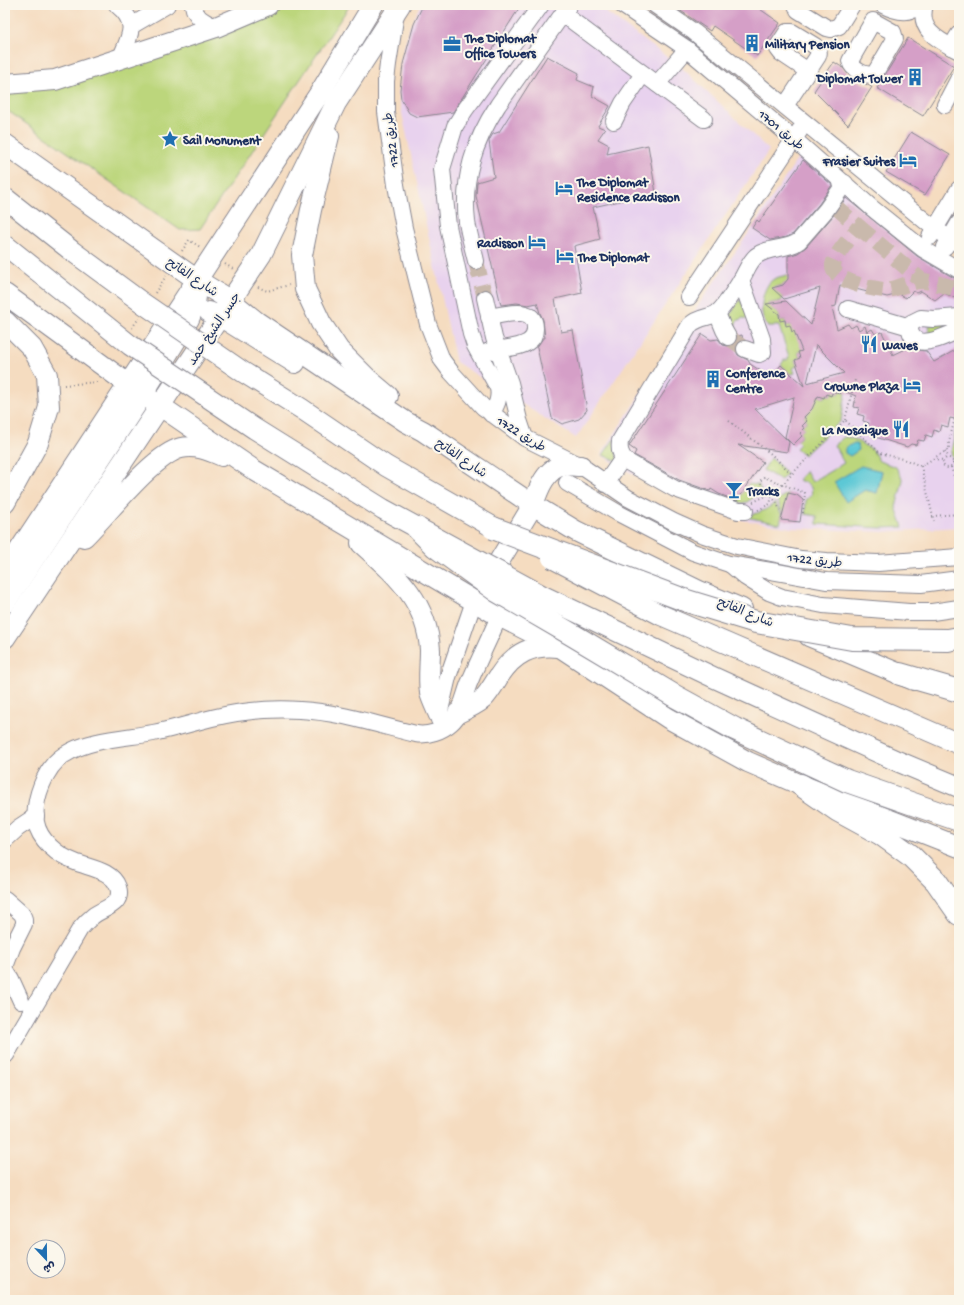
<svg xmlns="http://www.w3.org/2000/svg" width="964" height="1305" viewBox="0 0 964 1305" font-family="'Gochi Hand','Playpen Sans Arabic',sans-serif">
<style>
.built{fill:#e8d2ee}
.green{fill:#bcd67b;stroke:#6c826c;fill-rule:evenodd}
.water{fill:#5cc8d5;stroke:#3c7c9a}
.building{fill:#d59fc7;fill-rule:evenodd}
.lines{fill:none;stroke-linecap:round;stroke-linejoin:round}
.minor-tunnel{stroke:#c9b9ac;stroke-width:16;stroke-dasharray:16 8;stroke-linecap:butt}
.minor-casing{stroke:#88868f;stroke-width:18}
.major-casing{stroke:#88868f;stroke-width:22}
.highway-casing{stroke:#88868f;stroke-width:24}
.path{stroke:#88868f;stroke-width:2;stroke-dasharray:1 3;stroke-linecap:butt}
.minor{stroke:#fff;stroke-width:16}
.major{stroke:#fff;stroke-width:20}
.highway{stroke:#fff;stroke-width:22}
.major-bridge-casing{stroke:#88868f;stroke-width:22;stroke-linecap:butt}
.highway-bridge-casing{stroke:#88868f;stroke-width:24;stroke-linecap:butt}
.major-bridge{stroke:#fff;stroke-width:20}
.highway-bridge{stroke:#fff;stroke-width:22}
.labels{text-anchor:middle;stroke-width:4;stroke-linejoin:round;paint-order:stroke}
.poi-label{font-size:13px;font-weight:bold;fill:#1b2f5e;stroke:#fbf7ec;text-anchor:start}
.street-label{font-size:13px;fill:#1b2f5e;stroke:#fbf7ec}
</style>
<rect width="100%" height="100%" fill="#fbf7ec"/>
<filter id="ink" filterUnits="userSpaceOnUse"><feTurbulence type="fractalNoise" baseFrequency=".025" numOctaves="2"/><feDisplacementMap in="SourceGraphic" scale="8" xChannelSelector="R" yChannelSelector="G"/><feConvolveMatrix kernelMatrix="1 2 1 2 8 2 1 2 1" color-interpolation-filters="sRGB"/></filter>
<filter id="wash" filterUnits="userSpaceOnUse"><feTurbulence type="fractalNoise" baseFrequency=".012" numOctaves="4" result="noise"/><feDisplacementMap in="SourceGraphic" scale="16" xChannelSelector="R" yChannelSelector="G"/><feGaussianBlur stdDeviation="0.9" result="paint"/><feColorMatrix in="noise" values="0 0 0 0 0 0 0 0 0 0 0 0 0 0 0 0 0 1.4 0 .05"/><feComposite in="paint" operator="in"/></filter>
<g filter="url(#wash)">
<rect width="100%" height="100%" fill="#f5dcc0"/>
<g class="built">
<polygon points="420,5 596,5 682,68 769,150 576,438 456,362 398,95 401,59 410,27"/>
<polygon points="802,152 959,269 959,527 883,532 791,528 743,520 674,493 633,474 601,455 701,301 752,228"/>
</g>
<g class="green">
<polygon points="288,5 350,5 200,229 180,230 5,109 5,78 107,70 188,43"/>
<path d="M796 273 783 285 773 288 783 298 781 301 767 304 779 314 780 321 785 320 786 326 790 325 796 331 802 351 798 352 800 358 795 360 797 366 793 368 795 373 791 374 781 365 784 360H787L789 357 779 326H767C758 316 761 286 774 279 780 276 789 275 796 273Z"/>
<polygon points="740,299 750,319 743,318 737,321 735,325 736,333 732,331 727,320"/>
<polygon points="958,321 941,332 928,333 929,330 928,325"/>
<polygon points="841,390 846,392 841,421 804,455 796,448 800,444 797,441 802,436 800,433 805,428 802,426 807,421 804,417 808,413 818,396 824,398 826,394 831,396 833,391 839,394"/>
<polygon points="958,420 959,421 959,479 951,452"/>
<path d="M844 437C854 436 863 446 872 449L879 461 896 467 903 480 896 507 903 527 882 528 817 524V516L805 514 806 500 811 496C814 485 807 483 798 480L806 471 812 482 844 463 834 445ZM882 471 877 493 865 490Z"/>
<polygon points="614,439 618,462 603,455"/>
<polygon points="771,458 787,473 781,480 763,470"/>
<polygon points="748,484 759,485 761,492 747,502 734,505"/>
<polygon points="788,493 791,513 782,512 777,500"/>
<path d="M775 503 782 515 780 524 736 515C753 515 761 514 775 503Z"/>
</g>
<g class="water">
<polygon points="854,443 858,445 859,450 850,456 845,453 845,448"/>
<polygon points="861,466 882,471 877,493 865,490 846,502 834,482"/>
</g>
<g id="blocks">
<g class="building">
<polygon points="423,5 521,5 453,112 417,117 409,113 401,99 400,90 403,64 414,24"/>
<polygon points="672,5 754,5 780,23 757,56 713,26 710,31"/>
<polygon points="908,38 954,66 923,116 877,88"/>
<polygon points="547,56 579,73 577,80 594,87 592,96 610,106 598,126 605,129 598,139 609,145 607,154 648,145 656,193 593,207 600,239 574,246 582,293 555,299 561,332 573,330 587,410 579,419 562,424 552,418 537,347 543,338 545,338 543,320 540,313 537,303 528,305 517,303 501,305 476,196 477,182 494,177 489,141 491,137 493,134 499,132"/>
<polygon points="834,62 843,68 852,78 872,87 848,125 814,91"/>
<polygon points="911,132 950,155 925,195 886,172"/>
<polygon points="803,160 832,185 819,204 793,234 787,237 770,240 752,228 757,220 759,222"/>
<path d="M846 198 917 256 954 278 959 279V300L944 293 935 300 921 291 917 293 913 291 906 298 899 294 887 297 840 285 836 306 832 307 837 329 848 324 851 328 856 325 859 330 865 326 867 332 872 329 875 334 882 332 893 355 910 347 917 350 926 351 934 362 959 348V420L950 418 948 427 941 425 939 432 934 430 932 437 926 435 924 441 918 440 916 445 911 444 907 447 872 436 874 431 867 429 869 423 863 421 864 416 857 414 859 408 854 407 856 396 841 390 839 394 833 391 831 396 826 394 824 398 818 396 812 409 804 417 807 421 802 426 805 428 800 433 802 436 793 445 785 437 794 397 755 409 789 442 787 452 738 445 763 462 737 501 719 494 711 489 710 491 679 480 634 455 636 451 629 446 702 334 711 340 718 339 723 345 728 346 732 345 736 342 737 336 742 335 743 340 739 342 736 346V351L738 355 748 360 750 364 770 377 781 365 804 386 795 360 800 358 798 352 802 351 794 331 792 332 790 325 786 326 785 320 780 321 779 314 766 304 786 301 811 325 820 288 784 299 772 288 783 285 788 279V256L798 253 806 247 833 216ZM816 345 844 373 807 383Z"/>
<polygon points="788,493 797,495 803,500 800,522 781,520"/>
</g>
</g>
</g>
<g filter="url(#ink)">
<use href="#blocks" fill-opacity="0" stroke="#88868f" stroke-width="1"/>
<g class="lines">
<g class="minor-tunnel">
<path d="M836 207 859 227C852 236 835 254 833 265 831 281 872 289 884 290 897 290 908 282 920 281 928 280 951 287 959 290"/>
<polyline points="859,227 921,280"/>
<polyline points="476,261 485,298"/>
<polyline points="728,337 745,349"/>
</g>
<g class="minor-casing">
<g id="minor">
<path d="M117 5C139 23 130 36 120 59"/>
<path d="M193 5C195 18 205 22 216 27"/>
<polyline points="622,5 687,49 795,140 872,208 923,249 959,270"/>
<polyline points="655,5 694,32 935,229 959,244"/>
<polyline points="796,5 798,10 827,28 831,29 839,26 852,5"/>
<path d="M883 5C896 12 910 14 923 5"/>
<path d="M925 5C917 31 940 41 959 51"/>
<polyline points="396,13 388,64 386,81 386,112 396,185 404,228 428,324 442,360 451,372 483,407 525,438 581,466 628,498 674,522 701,534 737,546 801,559 827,561 878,563 959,557"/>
<polyline points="563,14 704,119"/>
<path d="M873 21 893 32 895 39 875 73C868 78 852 70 850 61Z"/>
<polyline points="131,26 167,5"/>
<polyline points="951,47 959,34"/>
<polyline points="657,84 687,49"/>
<polyline points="945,105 959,78"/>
<path d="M785 106 818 56C820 51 818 49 815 46L792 32H787L778 46V49L781 53 808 71"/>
<polyline points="614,121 623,103 643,74"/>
<polyline points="930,237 959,189"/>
<polyline points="945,247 959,223"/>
<path d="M476 261C473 248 469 235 467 222 462 178 474 142 498 105L569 5"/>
<polyline points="741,280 762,339 763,352 759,354 745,349"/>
<polyline points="689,297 800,130"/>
<polyline points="485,298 494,338 510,383 519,420 525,438"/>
<polyline points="848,309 910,327"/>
<polyline points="717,313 724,330 728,337"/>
<path d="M959 317 933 319 921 318 911 323C910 328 909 333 914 338 924 348 948 335 959 330"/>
<path d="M489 351C499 349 520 348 528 342 533 339 535 334 535 329 536 304 503 315 489 317"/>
<path d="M491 414C497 405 500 398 498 388L475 346 471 334 448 226 442 169 455 126 465 110 541 5"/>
<polyline points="567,483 618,513 693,552 729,564 777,572 826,581 921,584 959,579"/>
<polyline points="605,484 623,458"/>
<path d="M745 511H738L675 489 626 461C620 454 619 449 620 441L690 325C699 316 712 318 718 312 724 307 737 287 741 280 746 272 749 262 756 256 769 246 788 250 799 241L826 210 845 183"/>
<polyline points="731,565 745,577 769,592 782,597 823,605 909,612 932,612 959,608"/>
<polyline points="439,720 439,715 448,677 474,601"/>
<polyline points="5,840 18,828 36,816"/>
<polyline points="5,899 22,914 24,919 24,924 12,948 5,967"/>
<polyline points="5,969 11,979 21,1001"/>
<path d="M6 1055 80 929C84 924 88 920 93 916 103 908 124 905 118 887 112 870 89 868 75 862 58 856 39 840 36 822 33 800 45 767 64 755 88 739 125 738 153 733 173 729 192 723 212 718 240 711 270 708 300 710 340 712 377 725 416 734 428 736 442 731 451 723 462 714 464 694 470 681 479 659 490 638 499 616"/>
</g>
</g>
<g class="major-casing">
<g id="major">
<polyline points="5,84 55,80 216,27 268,5"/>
<polyline points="329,136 311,210 302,255 305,289 321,323 339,350 369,380 388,396"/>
<polyline points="5,144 197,280 231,301 257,322 406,422 423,431 533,505 576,531 699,591 742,609"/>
<polyline points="5,294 128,384 254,470 499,616 560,647 668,718 748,762 801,785 959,847"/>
<polyline points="209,312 221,317 295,363"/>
<polyline points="5,321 32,348 47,375 49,407 38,443 5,503"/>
<path d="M84 537C105 517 154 454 181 448 196 445 208 450 222 456"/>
<path d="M361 543C395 574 427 600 430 650 430 664 428 678 430 693 432 700 436 708 439 715"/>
<polyline points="5,572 321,91 373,5"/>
<path d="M489 585 495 568 533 505C538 490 546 467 565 465 570 465 576 466 581 466"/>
<polyline points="5,603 143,394 189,319 195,304 197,288"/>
<polyline points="809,636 914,680"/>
<polyline points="5,638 261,255 336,103 400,5"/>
<path d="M458 713C467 709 476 705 483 699 489 693 494 684 499 676 514 653 532 644 559 647"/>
</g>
</g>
<g class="highway-casing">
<g id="highway">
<polyline points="900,674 959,691"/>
<polyline points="801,785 837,810 881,834 910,855 936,881 959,914"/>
</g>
</g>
<g class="path">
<polyline points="182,251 189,240 200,247"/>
<polyline points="225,264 233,269"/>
<polyline points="258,287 267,291 289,285"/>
<polyline points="155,293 166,276"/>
<polyline points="132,328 139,318"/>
<polyline points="64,385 97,382"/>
<polyline points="845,420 855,380"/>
<polyline points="729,421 771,454 792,474"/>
<polyline points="945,451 949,458"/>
<circle cx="948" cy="463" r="5"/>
<polyline points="933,459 944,460"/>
<polyline points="921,466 934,521"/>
<polyline points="951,467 959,492"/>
<polyline points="766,495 760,481 764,477 805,493 803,513"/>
<path d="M753 502 768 495C775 498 777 504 780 510"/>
<polyline points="758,510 770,504 772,497 792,474 845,420 880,453 906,460 921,466 949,449 949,442 958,406"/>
<polyline points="932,516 959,514"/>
</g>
<use href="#minor" class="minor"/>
<use href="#major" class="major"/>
<use href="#highway" class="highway"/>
<g class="major-bridge-casing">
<g id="major-bridge">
<polyline points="5,198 72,251 144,304 243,372 302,409 386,466 507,535"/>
<polyline points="5,245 130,345 255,429 383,509 543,596 715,678 897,761 959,787"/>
<polyline points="552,558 661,615 959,744"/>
</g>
</g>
<g class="highway-bridge-casing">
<g id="highway-bridge">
<polyline points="417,528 435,546 497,591 571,634 673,695 735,729 847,781 959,820"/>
<polyline points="493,528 687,601 756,622 852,639 948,640 959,638"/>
</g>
</g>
<use href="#major-bridge" class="major-bridge"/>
<use href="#highway-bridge" class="highway-bridge"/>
</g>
</g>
<defs>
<g id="building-bare" transform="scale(1.38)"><path d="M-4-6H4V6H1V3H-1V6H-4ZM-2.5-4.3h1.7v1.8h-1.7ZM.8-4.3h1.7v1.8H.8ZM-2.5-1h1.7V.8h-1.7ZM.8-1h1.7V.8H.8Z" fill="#1f6fb2" stroke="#fbf7ec" stroke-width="2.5" paint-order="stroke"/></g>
<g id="office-bare" transform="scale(1.38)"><path d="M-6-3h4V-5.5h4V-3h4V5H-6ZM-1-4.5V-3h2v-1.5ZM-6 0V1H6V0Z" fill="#1f6fb2" stroke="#fbf7ec" stroke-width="2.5" paint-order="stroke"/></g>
<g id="sight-bare" transform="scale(1.38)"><path d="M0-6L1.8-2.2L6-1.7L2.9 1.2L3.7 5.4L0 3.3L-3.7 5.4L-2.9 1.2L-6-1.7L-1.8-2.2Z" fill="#1f6fb2" stroke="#fbf7ec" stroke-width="2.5" paint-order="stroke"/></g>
<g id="hotel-bare" transform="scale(1.38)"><path d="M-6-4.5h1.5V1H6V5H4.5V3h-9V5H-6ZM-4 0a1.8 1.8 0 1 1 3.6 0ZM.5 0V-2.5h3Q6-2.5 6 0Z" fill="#1f6fb2" stroke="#fbf7ec" stroke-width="2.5" paint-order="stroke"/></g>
<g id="restaurant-bare" transform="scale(1.38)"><path d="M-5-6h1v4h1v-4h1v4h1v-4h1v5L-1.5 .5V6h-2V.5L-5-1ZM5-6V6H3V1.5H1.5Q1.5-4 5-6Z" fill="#1f6fb2" stroke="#fbf7ec" stroke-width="2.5" paint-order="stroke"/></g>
<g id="bar-bare" transform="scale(1.38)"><path d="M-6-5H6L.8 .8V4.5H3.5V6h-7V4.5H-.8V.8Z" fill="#1f6fb2" stroke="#fbf7ec" stroke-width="2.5" paint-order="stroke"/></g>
</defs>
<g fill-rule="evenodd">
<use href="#building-bare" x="752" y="43"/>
<use href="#office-bare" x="452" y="44"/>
<use href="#building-bare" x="915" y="77"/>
<use href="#sight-bare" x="170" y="139"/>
<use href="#hotel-bare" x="908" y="160"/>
<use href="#hotel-bare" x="564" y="188"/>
<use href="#hotel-bare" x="537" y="242"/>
<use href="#hotel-bare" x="565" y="256"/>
<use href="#restaurant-bare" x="869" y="344"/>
<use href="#building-bare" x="713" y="379"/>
<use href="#hotel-bare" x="912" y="385"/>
<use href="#restaurant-bare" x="901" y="429"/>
<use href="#bar-bare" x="734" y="490"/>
</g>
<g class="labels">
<g class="poi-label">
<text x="465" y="42">The Diplomat<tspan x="465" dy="15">Office Towers</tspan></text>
<text x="765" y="48">Military Pension</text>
<text x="902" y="82" text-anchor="end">Diplomat Tower</text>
<text x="183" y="144">Sail Monument</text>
<text x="895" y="165" text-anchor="end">Frasier Suites</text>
<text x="577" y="186">The Diplomat<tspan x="577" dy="15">Residence Radisson</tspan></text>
<text x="524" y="247" text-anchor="end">Radisson</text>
<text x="578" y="261">The Diplomat</text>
<text x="882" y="349">Waves</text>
<text x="726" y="377">Conference<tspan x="726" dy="15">Centre</tspan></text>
<text x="899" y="390" text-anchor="end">Crowne Plaza</text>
<text x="888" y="434" text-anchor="end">La Mosaique</text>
<text x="747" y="495">Tracks</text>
</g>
<g class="street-label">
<text transform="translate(782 129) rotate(40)" y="5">طريق 1701</text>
<text transform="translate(390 140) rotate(-97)" y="5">طريق 1722</text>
<text transform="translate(193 276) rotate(34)" y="5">شارع الفاتح</text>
<text transform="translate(213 328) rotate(-56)" y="5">جسر الشيخ حمد</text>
<text transform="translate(522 433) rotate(32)" y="5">طريق 1722</text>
<text transform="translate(462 457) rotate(34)" y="5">شارع الفاتح</text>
<text transform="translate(815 559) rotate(6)" y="5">طريق 1722</text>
<text transform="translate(746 611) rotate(22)" y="5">شارع الفاتح</text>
</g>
</g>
<rect width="964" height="1305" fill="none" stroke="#fbf7ec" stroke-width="20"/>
<g transform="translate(46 1259) rotate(158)"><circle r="19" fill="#fbf7ec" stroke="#a1a7b3"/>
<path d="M0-3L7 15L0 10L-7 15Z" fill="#1f6fb2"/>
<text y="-6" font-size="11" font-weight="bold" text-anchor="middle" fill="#1b2f5e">ش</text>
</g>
</svg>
